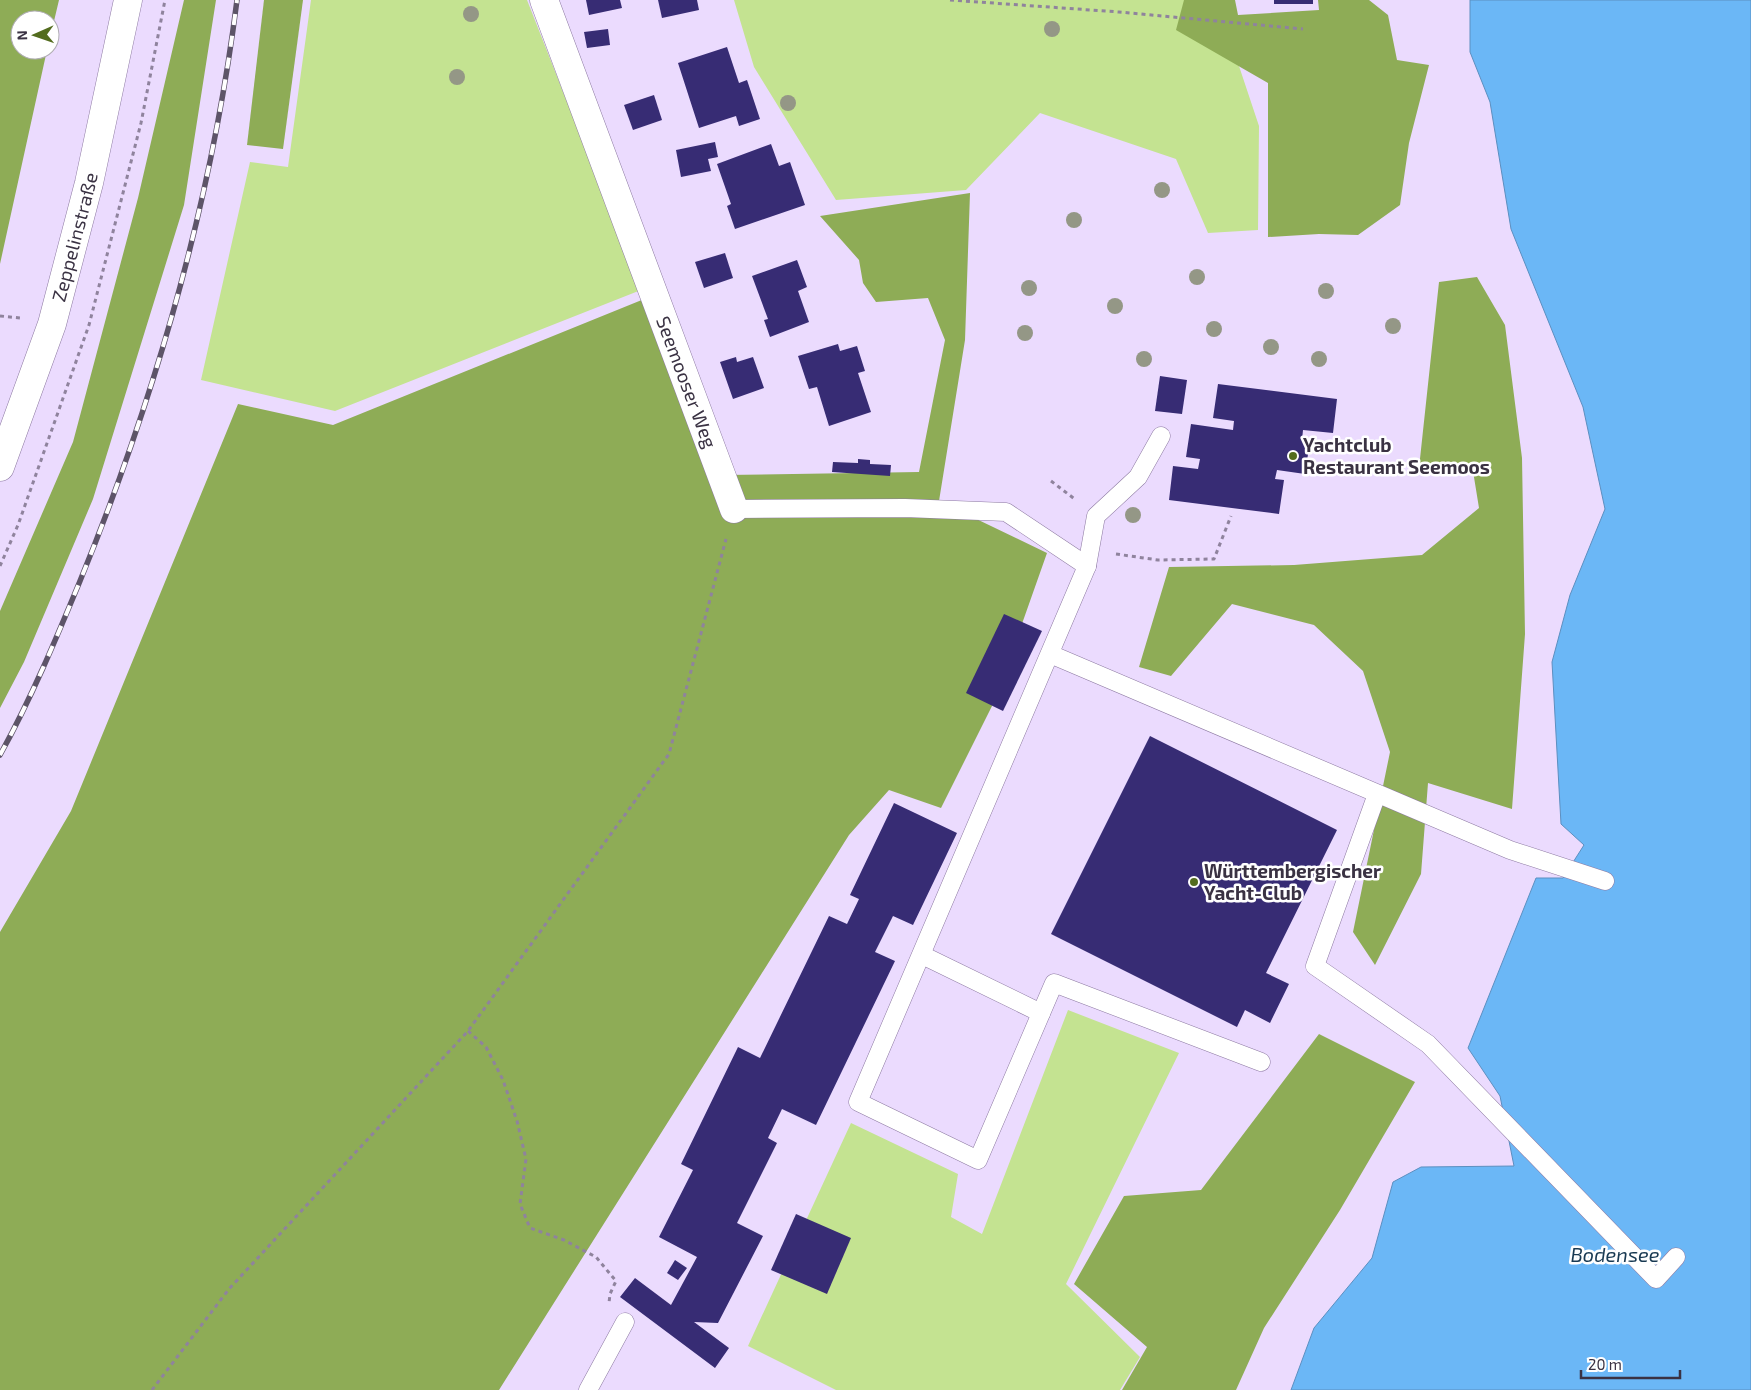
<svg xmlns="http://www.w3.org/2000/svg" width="1751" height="1390" viewBox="0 0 1751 1390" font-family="'Exo 2',sans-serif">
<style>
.green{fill:#c4e391}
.forest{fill:#8eac56}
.water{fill:#6bb7f6;stroke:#5c8fc0}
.building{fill:#372c74}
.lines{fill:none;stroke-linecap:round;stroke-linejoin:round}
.lane-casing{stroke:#8d7aa2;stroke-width:19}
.street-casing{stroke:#8d7aa2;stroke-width:29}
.secondary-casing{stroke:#8d7aa2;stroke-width:29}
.path{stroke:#8f839d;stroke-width:3;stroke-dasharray:4 4;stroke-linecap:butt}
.lane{stroke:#fff;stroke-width:18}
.street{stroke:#fff;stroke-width:28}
.secondary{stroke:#fff;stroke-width:28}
.rail-casing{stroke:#5d5468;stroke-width:5.5}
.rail{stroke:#fff;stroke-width:4;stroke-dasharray:11;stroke-linecap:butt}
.tree{fill:#949786}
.poi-dot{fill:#536c1e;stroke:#fff;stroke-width:2}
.labels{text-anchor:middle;stroke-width:5;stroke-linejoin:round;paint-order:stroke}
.street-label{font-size:19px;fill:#3a3243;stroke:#fff}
.poi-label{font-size:19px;font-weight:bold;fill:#3a3243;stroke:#fff;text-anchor:start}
.water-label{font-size:20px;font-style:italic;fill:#183952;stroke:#fff}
</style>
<rect width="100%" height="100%" fill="#ebdbfe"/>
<g class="green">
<polygon points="311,0 527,0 641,290 335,411 201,380 250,162 288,167"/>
<polygon points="734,0 1217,0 1259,126 1258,230 1208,233 1176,159 1040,113 966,190 836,200 754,67"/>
<polygon points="1068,1010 1179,1053 1066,1284 1140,1357 1120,1390 836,1390 748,1346 851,1123 958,1174 951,1217 982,1234"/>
</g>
<g class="forest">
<polygon points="0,0 59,0 50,38 50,20 20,20 20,50 47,50 0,264"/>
<polygon points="184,0 216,0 184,205 93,499 24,662 0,708 0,611 73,442 138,198"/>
<polygon points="264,0 303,0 283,149 247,145"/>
<polygon points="1184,0 1235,0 1238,15 1319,10 1318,0 1369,0 1388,15 1397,60 1429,65 1409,143 1400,205 1358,235 1319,234 1268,237 1268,83 1176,30"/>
<polygon points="970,193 965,340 939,501 1047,553 995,700 941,808 889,790 849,835 499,1390 0,1390 0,932 71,811 238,404 333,425 659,293 725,475 919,472 945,340 928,298 876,302 863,283 859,260 820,216"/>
<polygon points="1477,277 1505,325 1522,458 1525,634 1512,809 1428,783 1421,874 1375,965 1353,932 1390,752 1363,671 1314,625 1232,604 1171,676 1139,667 1169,567 1294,565 1422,555 1479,508 1473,471 1419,468 1439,282"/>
<polygon points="1319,1034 1415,1082 1340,1210 1264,1328 1236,1390 1122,1390 1147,1347 1074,1284 1124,1196 1201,1190"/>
</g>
<polygon class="water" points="1470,0 1751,0 1751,1390 1291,1390 1314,1328 1372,1258 1393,1182 1421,1167 1514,1166 1500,1096 1468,1048 1536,878 1563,878 1584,845 1561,824 1552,662 1570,595 1605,509 1583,407 1511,229 1490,102 1470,52"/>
<g class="building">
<polygon points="586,0 620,0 622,8 589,15"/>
<polygon points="658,0 697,0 699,10 662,18"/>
<rect x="1274" y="0" width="39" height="4"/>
<polygon points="608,29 610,45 587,48 584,32"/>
<polygon points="727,47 739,83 747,80 760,119 739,126 736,116 699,128 678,63"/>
<polygon points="654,95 662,120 633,130 624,105"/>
<polygon points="715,142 718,157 708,159 711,171 681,177 676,150"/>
<polygon points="771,144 779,166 790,162 805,205 735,229 727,206 731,204 717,164"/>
<polygon points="725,253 733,278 704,288 695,262"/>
<polygon points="797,260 807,287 798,291 809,322 770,337 764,320 768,319 752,276"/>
<polygon points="838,344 840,351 857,346 865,371 858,373 871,412 829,426 817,387 809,389 798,356"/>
<polygon points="736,357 737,362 753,357 764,388 733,399 720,362"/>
<polygon points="1160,376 1187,380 1182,414 1155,411"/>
<polygon points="1218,384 1337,399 1333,433 1303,430 1302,440 1310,441 1305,474 1277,470 1275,479 1284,480 1279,514 1169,500 1173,466 1198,469 1200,459 1186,457 1191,424 1233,430 1234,421 1213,418"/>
<polygon points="858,459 870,460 870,464 891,465 890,476 832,472 833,462 858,463"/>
<polygon points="1004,614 1042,631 1003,711 966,693"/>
<polygon points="1150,736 1337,830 1266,973 1289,984 1270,1023 1245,1010 1237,1027 1051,934"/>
<polygon points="894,803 957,833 913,925 893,916 875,952 895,961 816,1125 782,1109 768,1138 777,1143 737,1223 763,1236 718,1323 694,1322 729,1348 715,1368 620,1297 635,1278 671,1305 697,1257 659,1237 693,1170 681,1164 738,1047 760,1058 829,916 847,924 859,899 850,895"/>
<polygon points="796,1214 851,1238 827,1294 771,1270"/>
<polygon points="675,1260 687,1268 678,1280 667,1273"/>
</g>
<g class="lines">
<g class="lane-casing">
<g id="lane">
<polyline points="1161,436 1138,477 1096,516 1087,566 858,1102 978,1160 1054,983 1261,1062"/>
<polyline points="734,509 905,508 1006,512 1087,566"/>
<polyline points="1050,654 1510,850 1605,881"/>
<polyline points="1377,794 1315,966 1428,1044 1656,1279 1676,1257"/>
<polyline points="922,955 1041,1013"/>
<polyline points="588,1390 625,1322"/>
</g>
</g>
<g class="street-casing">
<g id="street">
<path id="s1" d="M544 0 734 509"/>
</g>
</g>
<g class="secondary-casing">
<g id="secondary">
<path id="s2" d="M0 467 52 324 89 183 128 0"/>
</g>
</g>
<g class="path">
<polyline points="950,0 1119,12 1303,29"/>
<polyline points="0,316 21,318"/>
<polyline points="1051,481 1076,500"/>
<polyline points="1116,554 1158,560 1214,559 1231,516"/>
<polyline points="0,566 18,525 89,325 141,123 165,0"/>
<polyline points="468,1031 486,1047 503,1080 517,1121 526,1159 520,1204 530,1228 564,1240 596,1257 616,1281 610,1294 609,1303"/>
<polyline points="152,1390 229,1289 468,1031 669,754 726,539"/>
</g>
<use href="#lane" class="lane"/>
<use href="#street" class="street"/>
<use href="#secondary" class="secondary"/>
<g class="rail-casing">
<path id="rail" d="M0 755C31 699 56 639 80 581 156 395 212 199 237 0"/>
</g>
<use href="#rail" class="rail"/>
</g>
<g class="tree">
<circle cx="471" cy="14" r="8"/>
<circle cx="1052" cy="29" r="8"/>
<circle cx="457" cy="77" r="8"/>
<circle cx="788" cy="103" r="8"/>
<circle cx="1162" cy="190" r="8"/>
<circle cx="1074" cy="220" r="8"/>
<circle cx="1197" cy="277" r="8"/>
<circle cx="1029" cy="288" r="8"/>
<circle cx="1326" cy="291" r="8"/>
<circle cx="1115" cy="306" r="8"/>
<circle cx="1393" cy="326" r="8"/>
<circle cx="1214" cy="329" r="8"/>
<circle cx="1025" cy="333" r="8"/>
<circle cx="1271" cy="347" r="8"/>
<circle cx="1144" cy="359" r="8"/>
<circle cx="1319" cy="359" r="8"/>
<circle cx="1133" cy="515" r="8"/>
</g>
<g class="poi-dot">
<circle cx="1293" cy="456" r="5"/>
<circle cx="1194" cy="882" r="5"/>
</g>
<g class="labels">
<g class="street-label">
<text dy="7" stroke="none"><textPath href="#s2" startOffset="242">Zeppelinstraße</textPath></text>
<text dy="7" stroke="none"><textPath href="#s1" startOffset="408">Seemooser Weg</textPath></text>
</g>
<g class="poi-label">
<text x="1303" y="452">Yachtclub<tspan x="1303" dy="22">Restaurant Seemoos</tspan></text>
<text x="1204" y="878">Württembergischer<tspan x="1204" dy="22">Yacht-Club</tspan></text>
</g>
<g class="water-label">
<text x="1615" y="1262">Bodensee</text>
</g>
</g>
<g transform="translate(35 35) rotate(268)"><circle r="24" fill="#ffffff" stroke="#b0adb4"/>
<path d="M0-4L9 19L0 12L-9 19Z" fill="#536c1e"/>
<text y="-8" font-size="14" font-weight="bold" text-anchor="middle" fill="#3a3243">N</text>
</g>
<path d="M1581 1370v8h99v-8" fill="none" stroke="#3a3243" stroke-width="2.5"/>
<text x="1588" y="1370" font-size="15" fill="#3a3243" stroke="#ffffff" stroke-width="4" paint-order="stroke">20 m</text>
</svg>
